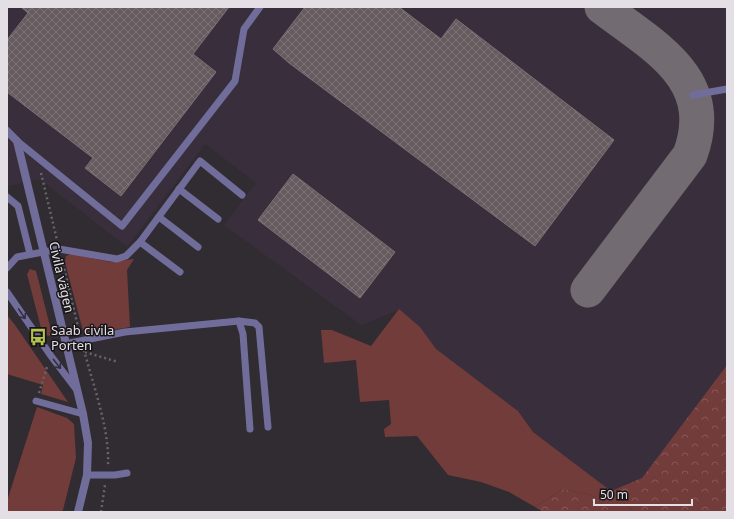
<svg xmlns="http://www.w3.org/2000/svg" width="734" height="519" viewBox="0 0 734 519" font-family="'Noto Sans',sans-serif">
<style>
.built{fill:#392f3c}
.grass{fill:#723c3b}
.forest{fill:url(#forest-crowns)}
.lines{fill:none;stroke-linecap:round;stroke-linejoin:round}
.taxiway{stroke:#726c72;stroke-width:35}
.building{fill:url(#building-cross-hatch);stroke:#7b7074}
.path{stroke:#69636a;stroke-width:2.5;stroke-dasharray:2 3;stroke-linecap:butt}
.lane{stroke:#716d9b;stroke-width:7}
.street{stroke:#716d9b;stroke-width:8}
.oneway{stroke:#322f3f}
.labels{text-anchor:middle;stroke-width:3;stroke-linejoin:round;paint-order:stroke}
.street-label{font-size:13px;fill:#e3dfe4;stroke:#171518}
.poi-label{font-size:13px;fill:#e3dfe4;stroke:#171518;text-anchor:start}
</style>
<defs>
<pattern id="forest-crowns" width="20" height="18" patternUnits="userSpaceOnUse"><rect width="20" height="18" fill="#723c3b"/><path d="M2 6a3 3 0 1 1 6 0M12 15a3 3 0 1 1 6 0" fill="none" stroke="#865857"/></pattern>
<pattern id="building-cross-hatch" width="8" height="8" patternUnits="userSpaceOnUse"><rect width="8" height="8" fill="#665c60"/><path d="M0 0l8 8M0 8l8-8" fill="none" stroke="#7c7377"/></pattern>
</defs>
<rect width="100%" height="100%" fill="#312b32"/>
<polygon class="built" points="7,7 727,7 727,365 642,478 611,491 533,432 518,411 435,349 420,327 399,310 361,325 224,225 256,183 205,144 127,247 42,181 38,180 7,186"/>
<g class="grass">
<polygon points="71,254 111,262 134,259 127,270 130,327 84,335 65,262 66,256"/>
<polygon points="30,269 36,271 51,330 50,336 44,335 42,332 27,274"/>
<polygon points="399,309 420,327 436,349 518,411 533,432 611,491 634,512 613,512 591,495 563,489 535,507 509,492 481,482 448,475 417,436 385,437 384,429 391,424 389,400 360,402 356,360 324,363 321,330 332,330 371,346"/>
<polygon points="7,315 15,325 68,402 41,394 43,385 7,374"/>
<polygon points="37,407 67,418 74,424 76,458 63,510 61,512 7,512 7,501"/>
</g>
<g class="forest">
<polygon points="727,365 727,512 634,512 611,491 642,478"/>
<polygon points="563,489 591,495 613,512 543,512 535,507"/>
</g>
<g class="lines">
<path class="taxiway" d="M588 290 690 155C718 78 654 47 602 7"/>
</g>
<g class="building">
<polygon points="21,7 229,7 193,54 216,72 121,196 85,168 93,158 7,92 7,40 28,13"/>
<polygon points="305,7 399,7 441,39 456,19 614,140 535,246 289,63 273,49"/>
<polygon points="293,174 395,252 360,298 258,220"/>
</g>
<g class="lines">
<g class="path">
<polyline points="41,173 57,240"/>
<polyline points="62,259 79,331"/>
<path d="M84 350C93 385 110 430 108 466"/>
<polyline points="85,352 118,362"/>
<polyline points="39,393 47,367"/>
<polyline points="101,512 105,485"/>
</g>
<g class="lane">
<polyline points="693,95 727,89"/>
<polyline points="17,141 122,226 235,81 244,29 260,7"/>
<polyline points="179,189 218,219"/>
<polyline points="7,197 18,206 30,254"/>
<polyline points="159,217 198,247"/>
<polyline points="140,242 180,272"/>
<polyline points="7,268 17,257 59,249 117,259 126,256 140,242 200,161 242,195"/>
<polyline points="7,292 51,356 76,389"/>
<polyline points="239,321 243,334 250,429"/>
<polyline points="65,344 125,332 239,321 255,323 259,327 268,427"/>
<polyline points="36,401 83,414"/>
<polyline points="87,475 115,475 127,473"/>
</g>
<polyline class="street" points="7,131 17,141 83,414 88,443 87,475 78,512"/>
</g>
<defs><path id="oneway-shaft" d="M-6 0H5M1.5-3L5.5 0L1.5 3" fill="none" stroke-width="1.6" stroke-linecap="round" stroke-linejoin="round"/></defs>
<g class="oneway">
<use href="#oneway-shaft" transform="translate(22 314) rotate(56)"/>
<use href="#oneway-shaft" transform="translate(57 364) rotate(52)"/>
</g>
<defs>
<g id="bus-bare" transform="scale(1.38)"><path d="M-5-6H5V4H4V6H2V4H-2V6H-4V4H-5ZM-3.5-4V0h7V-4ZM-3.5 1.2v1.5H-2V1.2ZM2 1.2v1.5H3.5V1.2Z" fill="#b3c24b" stroke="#171518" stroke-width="2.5" paint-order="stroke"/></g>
</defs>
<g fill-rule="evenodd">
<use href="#bus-bare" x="38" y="337"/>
</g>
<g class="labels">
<g class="street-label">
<text transform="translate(62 277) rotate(77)" y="5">Civila vägen</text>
</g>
<g class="poi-label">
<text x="51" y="335">Saab civila<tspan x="51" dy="15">Porten</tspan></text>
</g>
</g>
<rect width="734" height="519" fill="none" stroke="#e3dfe4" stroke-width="16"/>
<path d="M594 499v6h98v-6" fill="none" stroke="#e3dfe4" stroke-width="2"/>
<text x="600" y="499" font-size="12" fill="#e3dfe4" stroke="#171518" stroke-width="3" paint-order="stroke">50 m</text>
</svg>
